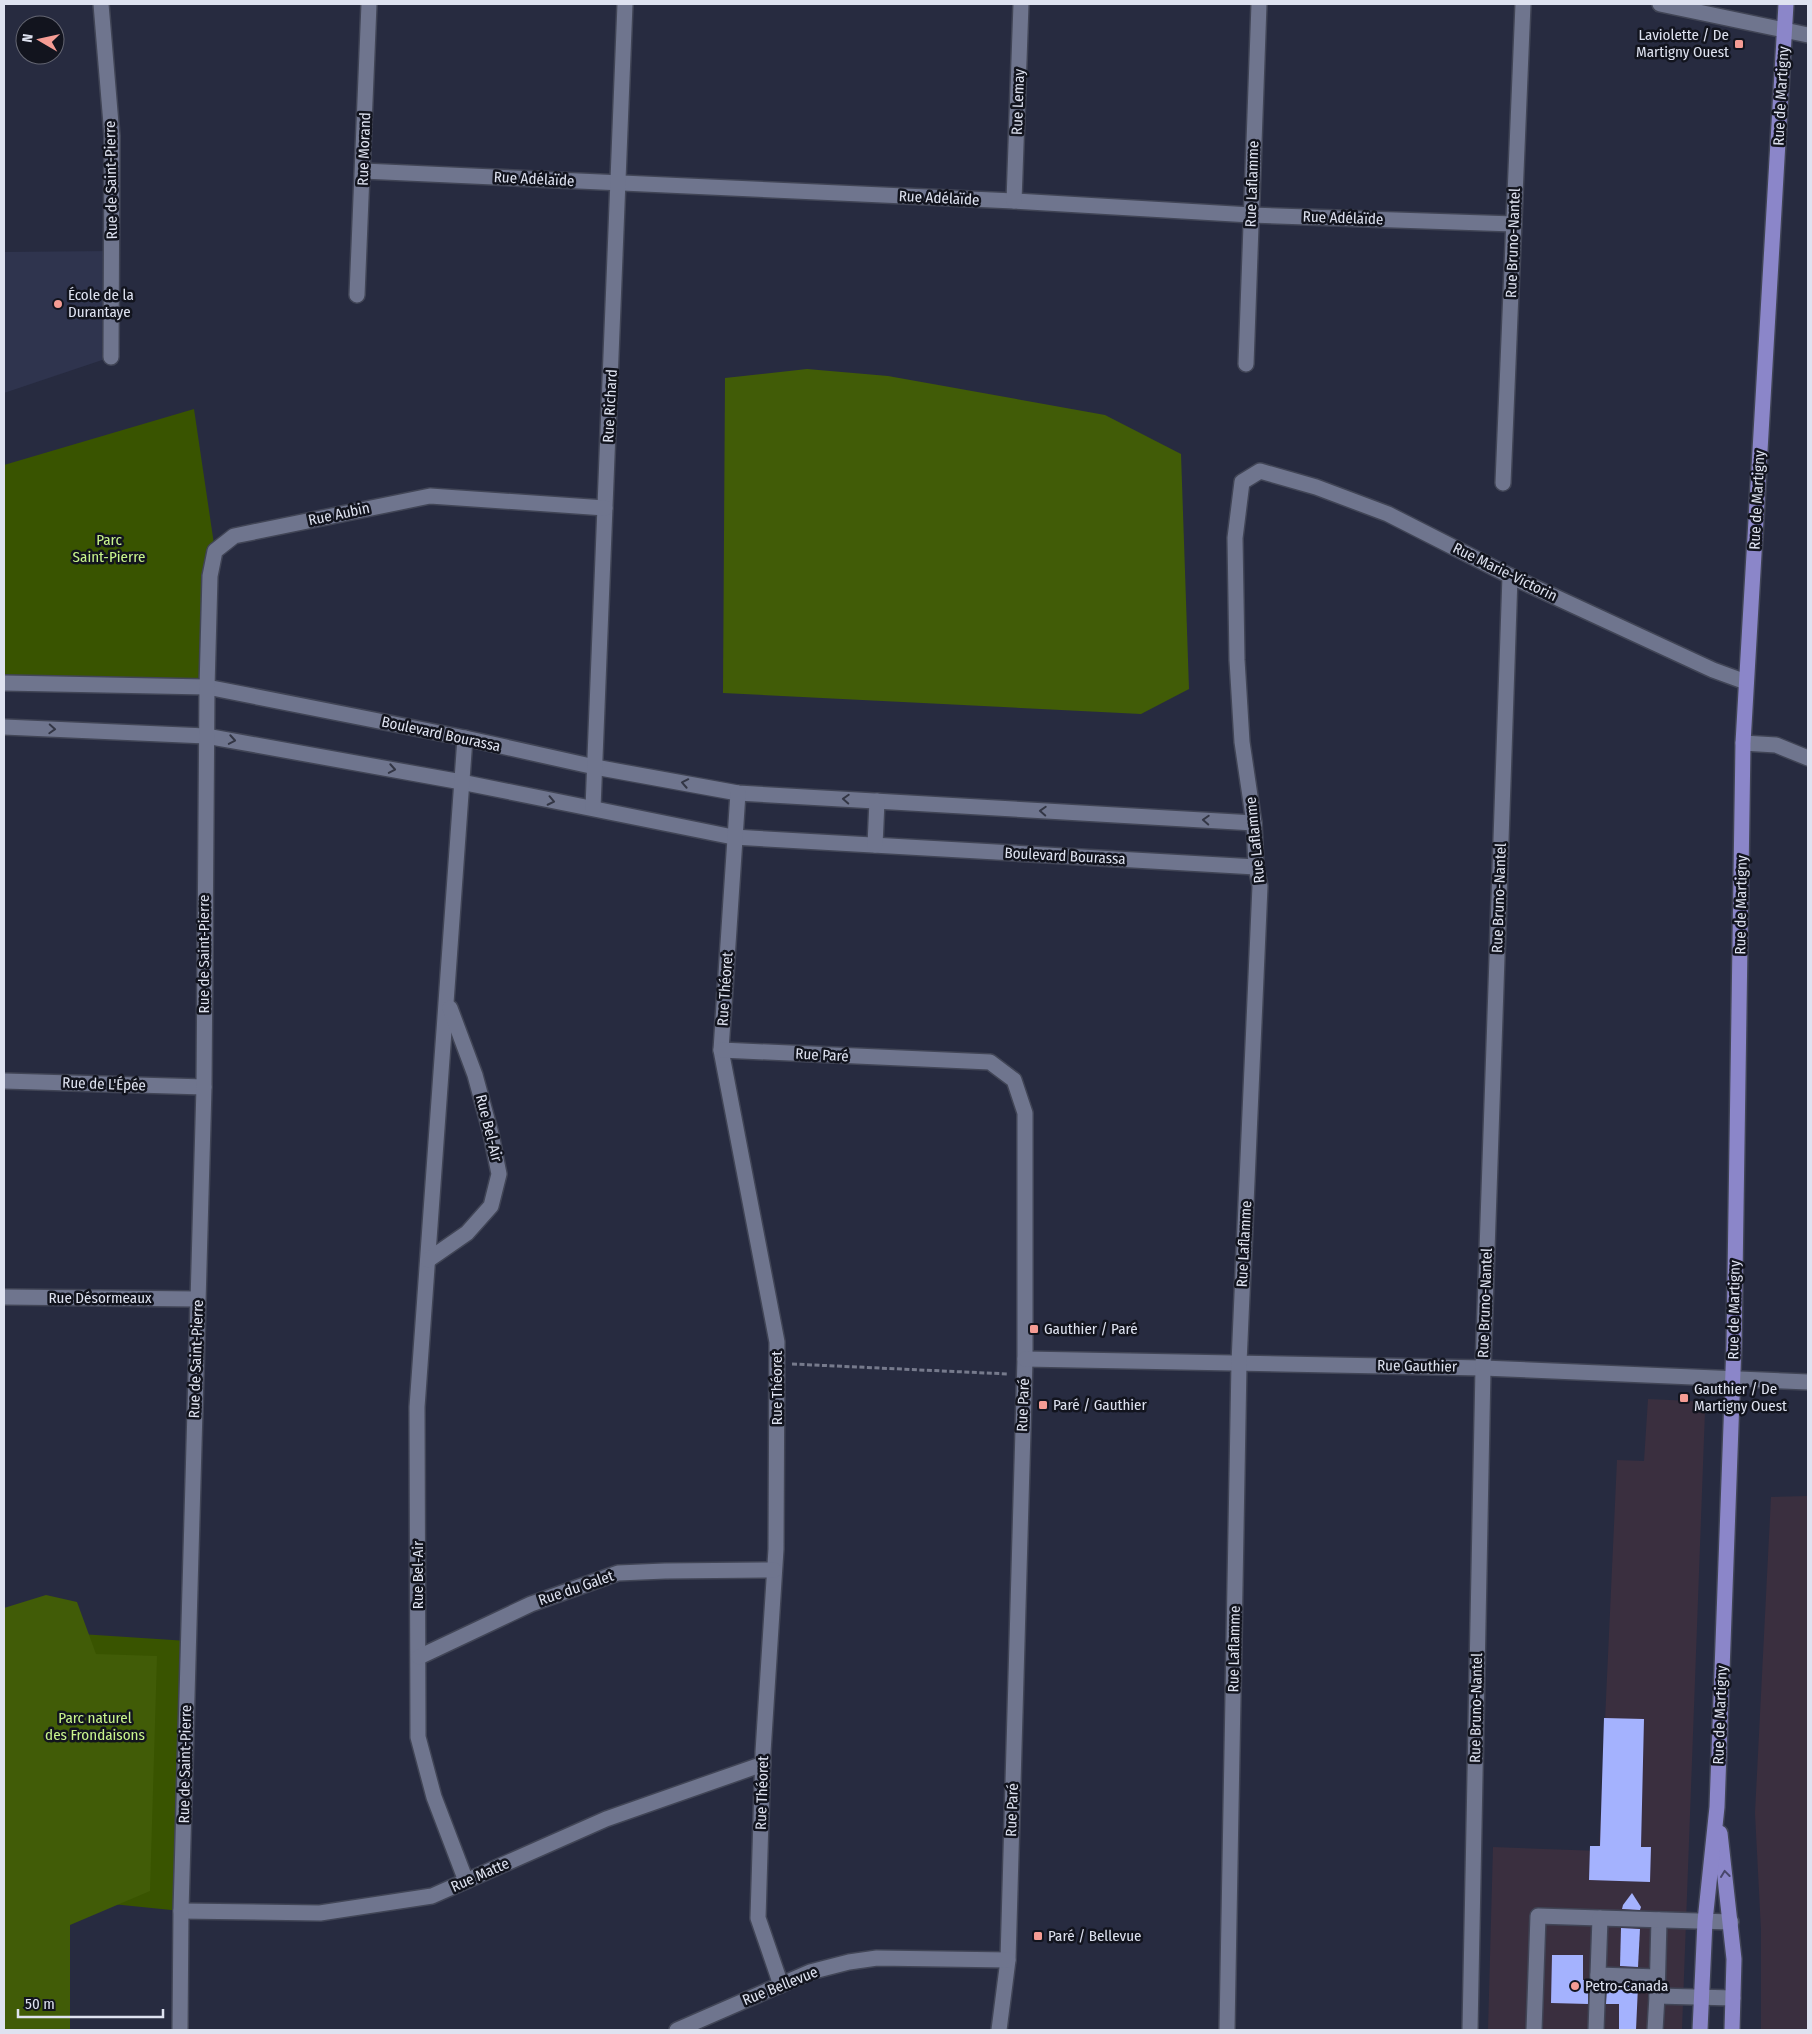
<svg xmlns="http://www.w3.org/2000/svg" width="1812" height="2034" viewBox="0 0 1812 2034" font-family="'Fira Sans Condensed',sans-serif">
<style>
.commercial{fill:#3a2f3f}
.built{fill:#2f344e}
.green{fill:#395400}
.forest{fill:#415c07}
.building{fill:#a4b2fe}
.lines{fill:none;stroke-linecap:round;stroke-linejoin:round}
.minor-casing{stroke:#414556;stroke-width:18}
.major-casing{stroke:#414556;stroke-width:18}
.path{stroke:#767a8c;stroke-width:3;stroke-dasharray:5 2.5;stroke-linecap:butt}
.minor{stroke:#6f758e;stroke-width:15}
.major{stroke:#8b86c9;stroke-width:15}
.oneway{stroke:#333645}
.oneway2{stroke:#48476b}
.poi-dot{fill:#f59c94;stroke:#12141e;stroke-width:2}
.labels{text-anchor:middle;stroke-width:5;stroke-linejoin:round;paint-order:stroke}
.poi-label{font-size:15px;fill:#dee2f0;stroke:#12141e;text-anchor:start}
.street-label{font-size:15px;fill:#dee2f0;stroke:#12141e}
.park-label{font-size:15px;fill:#c9f58d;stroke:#12141e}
</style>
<rect width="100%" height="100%" fill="#272b40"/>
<g class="commercial">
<polygon points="1648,1399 1691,1401 1698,1402 1705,1411 1682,2030 1488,2030 1493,1847 1599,1851 1617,1460 1644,1461"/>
<polygon points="1808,1496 1808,2030 1761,2030 1761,1930 1755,1813 1771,1497"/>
</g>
<polygon class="built" points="113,251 111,357 4,393 4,252"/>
<g class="green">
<polygon points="194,409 215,551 207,687 4,683 4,465"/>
<polygon points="4,1629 188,1641 181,1911 4,1893"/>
</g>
<g class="forest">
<polygon points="807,369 888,376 1105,415 1181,454 1189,689 1141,714 723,693 725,378"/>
<polygon points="46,1595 77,1602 96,1654 157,1656 150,1891 70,1925 70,2030 4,2030 4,1608"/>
</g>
<g class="building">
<polygon points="1604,1718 1644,1719 1641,1847 1651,1847 1650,1882 1589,1880 1590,1846 1600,1846"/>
<polygon points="1632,1893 1641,1907 1640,1910 1622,1909 1623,1905"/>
<polygon points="1621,1928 1640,1929 1638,1967 1620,1966"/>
<polygon points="1552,1955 1583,1955 1583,1980 1588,1980 1588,2004 1551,2003"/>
<polygon points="1607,1985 1638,1986 1636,2030 1619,2030 1619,2004 1606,2004"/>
</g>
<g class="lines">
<g class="minor-casing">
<g id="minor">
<polyline points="101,4 112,136 111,357"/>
<polyline points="1660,4 1808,35"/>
<polyline points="363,171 1014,201 1251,215 1514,224"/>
<polyline points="1014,201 1021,4"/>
<polyline points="357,295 369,4"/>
<polyline points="1246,364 1259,4"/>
<polyline points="1503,483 1523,4"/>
<polyline points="4,683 207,687 465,738 595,767 738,793 1254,823"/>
<polyline points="4,727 206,736 456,781 733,837 1256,867"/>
<polyline points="465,738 417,1407 418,1737 434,1797 466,1881"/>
<polyline points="1743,743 1776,745 1808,758"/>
<polyline points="738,793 721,1050 777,1342 776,1549 763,1752 758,1918 781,1985"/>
<polyline points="593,808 625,4"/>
<polyline points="875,845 877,801"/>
<polyline points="721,1050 990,1062 1014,1080 1025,1113 1025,1359 1008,1960 999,2030"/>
<polyline points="4,1081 204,1087"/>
<polyline points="428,1260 467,1233 491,1206 499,1174 491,1134 475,1075 450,1008"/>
<polyline points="4,1297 197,1299"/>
<polyline points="1025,1359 1483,1368 1808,1382"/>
<polyline points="419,1657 531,1604 618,1573 665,1571 774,1570"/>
<polyline points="181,1911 320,1913 432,1896 606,1819 763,1764"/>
<polyline points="1659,1920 1657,1996 1733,1998"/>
<polyline points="1598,1975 1657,1977"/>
<polyline points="180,2030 181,1911 204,1087 207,687 210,576 215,551 234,536 430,496 605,508"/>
<polyline points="677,2030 810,1972 849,1962 877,1958 1008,1960"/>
<polyline points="1227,2030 1239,1363 1260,886 1256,867 1254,823 1242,742 1237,660 1235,538 1242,482 1260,471 1316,487 1388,514 1510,576 1713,670 1746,682"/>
<polyline points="1470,2030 1483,1368 1510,576"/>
<polyline points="1534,2030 1538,1916 1600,1918"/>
<polyline points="1596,2030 1600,1918 1731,1922"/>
<polyline points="1655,2030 1657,1996"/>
</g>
</g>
<g class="major-casing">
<g id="major">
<polyline points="1720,1833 1734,1959 1732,2030"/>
<polyline points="1700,2030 1705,1921 1717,1807 1734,1344 1743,743 1786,4"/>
</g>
</g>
<polyline class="path" points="792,1364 1008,1374"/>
<use href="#minor" class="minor"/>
<use href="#major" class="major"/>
</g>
<defs><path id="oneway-chevron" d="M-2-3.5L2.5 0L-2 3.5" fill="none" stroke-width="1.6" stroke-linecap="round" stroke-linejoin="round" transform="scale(1.25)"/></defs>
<g class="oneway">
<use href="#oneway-chevron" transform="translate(52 729) rotate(3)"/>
<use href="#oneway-chevron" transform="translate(232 740) rotate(10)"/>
<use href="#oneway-chevron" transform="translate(392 769) rotate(10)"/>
<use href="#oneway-chevron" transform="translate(685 783) rotate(-169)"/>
<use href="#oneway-chevron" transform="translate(846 799) rotate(-177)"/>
<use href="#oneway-chevron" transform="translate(551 801) rotate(12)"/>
<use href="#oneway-chevron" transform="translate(1043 811) rotate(-177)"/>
<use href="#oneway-chevron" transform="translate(1206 820) rotate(-177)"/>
</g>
<use class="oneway2" href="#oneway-chevron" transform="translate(1725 1874) rotate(-97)"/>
<g class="poi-dot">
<rect x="1734" y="39" width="10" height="10" rx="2.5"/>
<circle cx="58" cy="304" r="5"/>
<rect x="1029" y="1324" width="10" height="10" rx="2.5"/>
<rect x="1679" y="1393" width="10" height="10" rx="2.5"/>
<rect x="1038" y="1400" width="10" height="10" rx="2.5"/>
<rect x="1033" y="1931" width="10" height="10" rx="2.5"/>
<circle cx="1575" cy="1986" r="5"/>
</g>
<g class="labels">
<g class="poi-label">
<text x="1729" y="40" text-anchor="end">Laviolette / De<tspan x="1729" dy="17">Martigny Ouest</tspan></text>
<text x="68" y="300">École de la<tspan x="68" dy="17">Durantaye</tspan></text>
<text x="1044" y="1334">Gauthier / Paré</text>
<text x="1694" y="1394">Gauthier / De<tspan x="1694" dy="17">Martigny Ouest</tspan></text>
<text x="1053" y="1410">Paré / Gauthier</text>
<text x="1048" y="1941">Paré / Bellevue</text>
<text x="1585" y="1991">Petro-Canada</text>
</g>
<g class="street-label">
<text transform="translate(1781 96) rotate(-87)" y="5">Rue de Martigny</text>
<text transform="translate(1018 102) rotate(-88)" y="5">Rue Lemay</text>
<text transform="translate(364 149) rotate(-88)" y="5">Rue Morand</text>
<text transform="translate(534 179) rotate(3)" y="5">Rue Adélaïde</text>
<text transform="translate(111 180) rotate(-91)" y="5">Rue de Saint-Pierre</text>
<text transform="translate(1252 184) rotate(-88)" y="5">Rue Laflamme</text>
<text transform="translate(939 198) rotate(3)" y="5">Rue Adélaïde</text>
<text transform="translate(1343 218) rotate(2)" y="5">Rue Adélaïde</text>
<text transform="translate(1513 243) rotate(-88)" y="5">Rue Bruno-Nantel</text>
<text transform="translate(610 406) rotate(-87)" y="5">Rue Richard</text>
<text transform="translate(1757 500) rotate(-87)" y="5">Rue de Martigny</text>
<text transform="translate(339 514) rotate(-12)" y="5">Rue Aubin</text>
<text transform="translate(1505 572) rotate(26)" y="5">Rue Marie-Victorin</text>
<text transform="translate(441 734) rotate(12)" y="5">Boulevard Bourassa</text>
<text transform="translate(1255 840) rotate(-96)" y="5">Rue Laflamme</text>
<text transform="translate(1065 856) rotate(3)" y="5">Boulevard Bourassa</text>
<text transform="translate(1499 898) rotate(-88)" y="5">Rue Bruno-Nantel</text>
<text transform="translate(1741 905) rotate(-89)" y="5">Rue de Martigny</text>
<text transform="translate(204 954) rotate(-90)" y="5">Rue de Saint-Pierre</text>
<text transform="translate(725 989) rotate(-86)" y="5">Rue Théoret</text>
<text transform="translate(822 1055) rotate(3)" y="5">Rue Paré</text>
<text transform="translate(104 1084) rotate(2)" y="5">Rue de L'Épée</text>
<text transform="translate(489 1128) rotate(76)" y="5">Rue Bel-Air</text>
<text transform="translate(1244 1244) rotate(-87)" y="5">Rue Laflamme</text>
<text x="100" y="1303">Rue Désormeaux</text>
<text transform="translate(1485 1303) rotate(-88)" y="5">Rue Bruno-Nantel</text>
<text transform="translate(1734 1310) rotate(-89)" y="5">Rue de Martigny</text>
<text transform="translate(196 1359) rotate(-88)" y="5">Rue de Saint-Pierre</text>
<text transform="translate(1417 1366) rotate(1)" y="5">Rue Gauthier</text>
<text transform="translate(777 1388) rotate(-90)" y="5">Rue Théoret</text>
<text transform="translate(1023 1405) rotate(-88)" y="5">Rue Paré</text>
<text transform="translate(418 1575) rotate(-90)" y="5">Rue Bel-Air</text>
<text transform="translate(576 1588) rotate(-19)" y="5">Rue du Galet</text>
<text transform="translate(1234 1649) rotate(-89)" y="5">Rue Laflamme</text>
<text transform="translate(1476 1708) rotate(-89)" y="5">Rue Bruno-Nantel</text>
<text transform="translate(1720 1715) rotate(-88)" y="5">Rue de Martigny</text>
<text transform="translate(185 1764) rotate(-89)" y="5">Rue de Saint-Pierre</text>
<text transform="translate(762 1793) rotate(-88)" y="5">Rue Théoret</text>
<text transform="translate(1012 1810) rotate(-88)" y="5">Rue Paré</text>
<text transform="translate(480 1875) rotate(-24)" y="5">Rue Matte</text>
<text transform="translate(780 1986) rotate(-22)" y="5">Rue Bellevue</text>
</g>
<g class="park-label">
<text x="109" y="545">Parc<tspan x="109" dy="17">Saint-Pierre</tspan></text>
<text x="95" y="1723">Parc naturel<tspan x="95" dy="17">des Frondaisons</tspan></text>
</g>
</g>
<rect width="1812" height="2034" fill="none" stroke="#dee2f0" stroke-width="10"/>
<g transform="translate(40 40) rotate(279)"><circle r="24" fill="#12141e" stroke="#646672"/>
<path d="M0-4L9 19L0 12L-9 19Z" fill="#f59c94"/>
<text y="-8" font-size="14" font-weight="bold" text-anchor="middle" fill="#dee2f0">N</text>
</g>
<path d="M18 2009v8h145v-8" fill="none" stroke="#dee2f0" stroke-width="2.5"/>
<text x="25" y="2009" font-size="15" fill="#dee2f0" stroke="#12141e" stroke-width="4" paint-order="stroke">50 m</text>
</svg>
